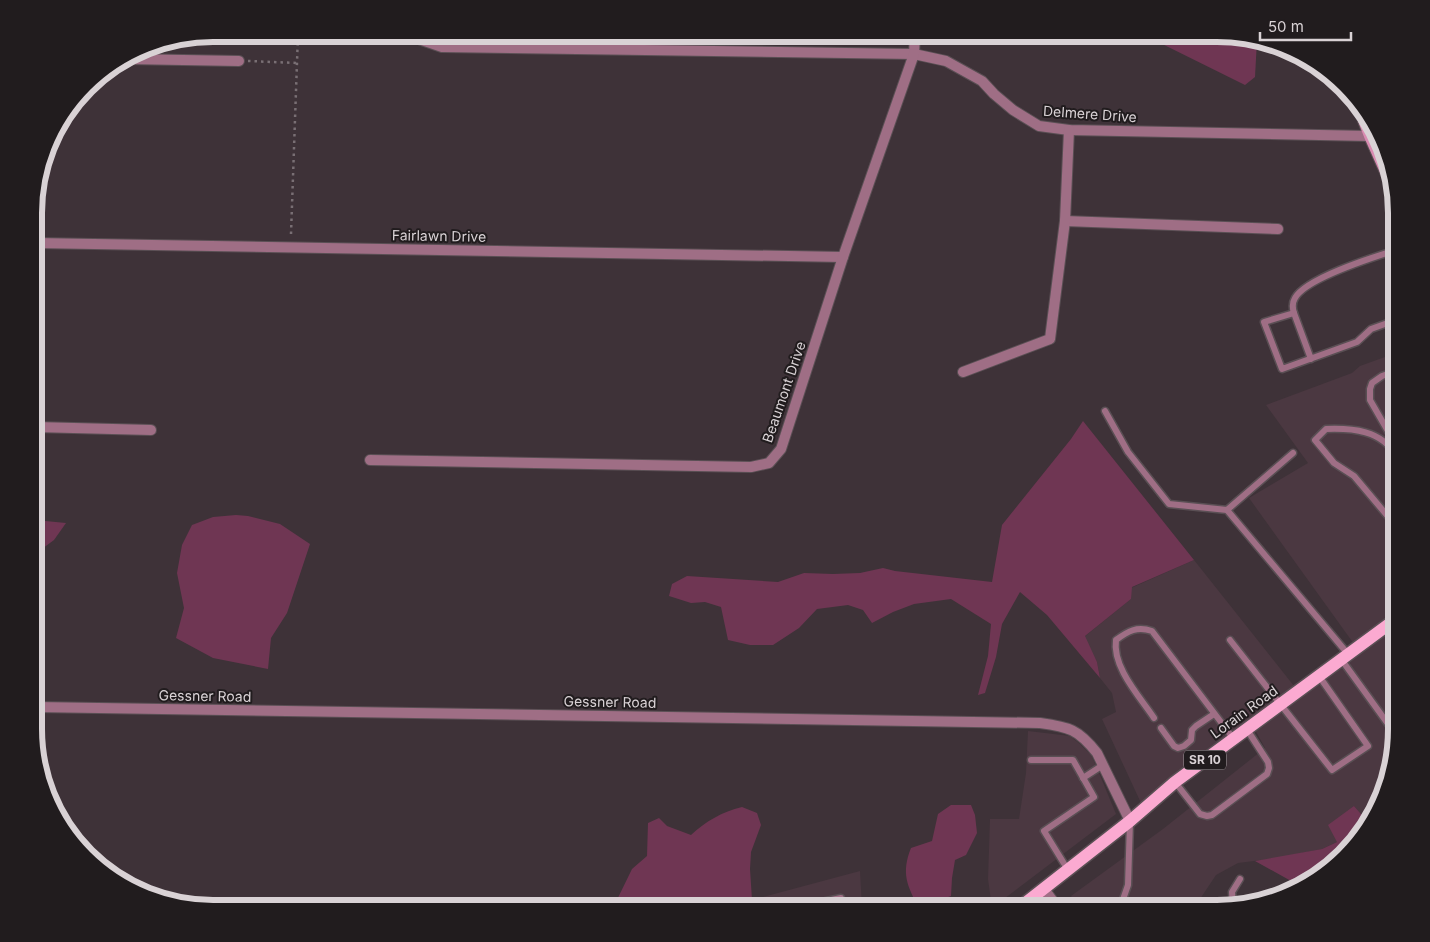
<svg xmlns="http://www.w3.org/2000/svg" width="1430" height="942" viewBox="0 0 1430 942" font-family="Inter,sans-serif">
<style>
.built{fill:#4b3841}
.green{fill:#6f3653}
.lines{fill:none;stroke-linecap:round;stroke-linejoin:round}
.service-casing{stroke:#5a4f54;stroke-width:9}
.minor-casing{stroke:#5a4f54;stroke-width:12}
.secondary-casing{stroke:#5a4f54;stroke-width:12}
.primary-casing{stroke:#5a4f54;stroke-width:15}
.path{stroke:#796f74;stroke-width:2.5;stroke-dasharray:2.5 4;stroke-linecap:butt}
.service{stroke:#9f6e85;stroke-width:6}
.minor{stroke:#9f6e85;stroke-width:10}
.secondary{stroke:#d98bb1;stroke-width:10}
.primary{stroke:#fbaad1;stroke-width:12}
.labels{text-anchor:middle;stroke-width:4;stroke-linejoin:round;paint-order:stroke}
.shield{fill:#211c1e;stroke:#a29b9e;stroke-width:1}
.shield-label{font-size:12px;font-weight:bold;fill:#d9d2d5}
.street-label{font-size:14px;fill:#d9d2d5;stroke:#211c1e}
.rim{fill:none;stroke:#d9d2d5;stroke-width:6}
</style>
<rect width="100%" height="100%" fill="#3e3238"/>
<g class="built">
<polygon points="1396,353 1396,614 1354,644 1249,498 1308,463 1266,405 1352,373 1360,366"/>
<polygon points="1194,560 1294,686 1141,803 1102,719 1116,712 1112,693 1100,678 1097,662 1084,637 1131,599 1131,588"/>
<polygon points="1396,624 1396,740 1368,822 1354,806 1337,842 1322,849 1278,858 1238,863 1216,875 1194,908 1079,908 1071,896 1163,829 1265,748 1254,728"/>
<polygon points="1028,731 1070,736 1080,744 1092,756 1116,814 992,908 988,879 990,819 1019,819 1026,773"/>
<polygon points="860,871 862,908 703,908 752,900"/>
</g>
<g class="green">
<polygon points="1142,34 1216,34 1257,40 1255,77 1245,85"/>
<polygon points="1083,421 1194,560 1132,587 1131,599 1085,636 1097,662 1100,678 1047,615 1020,592 1002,624 996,657 985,693 978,695 988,656 991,624 951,599 914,604 893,612 872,623 863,610 848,605 817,609 799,628 773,645 750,645 728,640 721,607 705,602 691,603 669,596 672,584 687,576 778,582 804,573 833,574 860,573 883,568 895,571 992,582 1002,525 1071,439"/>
<polygon points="236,515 248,516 280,524 310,544 287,613 271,638 268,669 213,658 176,638 184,608 177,573 182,545 192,525 213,517"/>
<polygon points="35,520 66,523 54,540 35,554"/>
<path d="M951 805H971L975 815 977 833 966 855 955 860 952 878 951 896 919 908C907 886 901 873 911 848L932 841 938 814Z"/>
<polygon points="1354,806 1368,822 1366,828 1306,884 1300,886 1255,861 1322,849 1337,842 1328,825"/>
<path d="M742 807 757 813 761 825 751 852 750 869 752 900 703 908H613L632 869 647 856 648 823 659 818 667 826 691 835C706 821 722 812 742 807Z"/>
</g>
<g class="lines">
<g class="service-casing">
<g id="service">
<path d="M1294 313C1292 307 1292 303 1295 298 1306 278 1374 257 1396 250"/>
<polyline points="1311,359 1294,313 1264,322 1282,369 1357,342 1371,329 1396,320"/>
<polyline points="1396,371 1382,376 1372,383 1370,389 1370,400 1396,445"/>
<polyline points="1105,411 1128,452 1169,504 1227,510 1348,654"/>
<path d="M1396 456C1382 430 1352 428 1326 429L1315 440 1334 463 1354 476 1396 526"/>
<polyline points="1227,510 1293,453"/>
<polyline points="1230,640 1332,770 1368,746 1319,676"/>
<polyline points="1341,659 1396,735"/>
<path d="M1154 718C1140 697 1112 667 1116 640 1128 631 1137 626 1152 631L1233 738"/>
<polyline points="1161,728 1174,746 1178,748 1184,746 1191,740 1192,730 1196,726 1214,714"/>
<polyline points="1031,760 1073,760 1094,797 1044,831 1068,870"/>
<polyline points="1083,778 1103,765"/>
<polyline points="1175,782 1200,814 1207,816 1212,815 1267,774 1269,768 1268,762 1246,728"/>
<polyline points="1233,906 1232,892 1240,879"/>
<polyline points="793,908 841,898 841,908"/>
<polyline points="1120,908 1128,885 1130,822"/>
</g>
</g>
<g class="minor-casing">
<g id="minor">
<polyline points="412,34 413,37 442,47 914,54 946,61 982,81 994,94 1013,110 1039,126 1069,130 1369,136"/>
<polyline points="127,59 239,61"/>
<polyline points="1065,221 1278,229"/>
<polyline points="35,243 843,257"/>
<polyline points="963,372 1050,339 1065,221 1069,130"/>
<polyline points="35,427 151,430"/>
<polyline points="370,460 751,467 769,463 781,449 843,257 914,54 915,34"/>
<path d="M35 707 1040 723C1069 727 1078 729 1097 753L1130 821"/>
<polyline points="1044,889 1058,908"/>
</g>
</g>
<g class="secondary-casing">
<polyline id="secondary" points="1359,110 1369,136 1390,183"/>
</g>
<g class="primary-casing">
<polyline id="primary" points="1019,908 1130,821 1175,782 1396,619"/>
</g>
<g class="path">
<polyline points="248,61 297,63"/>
<polyline points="291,234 298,34"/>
</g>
<use href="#service" class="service"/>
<use href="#minor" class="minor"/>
<use href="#secondary" class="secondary"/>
<use href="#primary" class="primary"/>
</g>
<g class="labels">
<rect class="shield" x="1184" y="750.5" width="42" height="19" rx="4"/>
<g class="shield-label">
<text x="1205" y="764">SR 10</text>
</g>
<g class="street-label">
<text transform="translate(1090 114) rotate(4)" y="5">Delmere Drive</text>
<text transform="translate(439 236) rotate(1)" y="5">Fairlawn Drive</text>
<text transform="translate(784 392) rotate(-71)" y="5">Beaumont Drive</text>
<text transform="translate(205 696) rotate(1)" y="5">Gessner Road</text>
<text transform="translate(610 702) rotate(1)" y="5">Gessner Road</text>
<text transform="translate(1244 712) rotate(-36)" y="5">Lorain Road</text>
</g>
</g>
<path d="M0 0H1430V942H0ZM213 42H1217A171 171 0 0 1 1388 213V729A171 171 0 0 1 1217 900H213A171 171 0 0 1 42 729V213A171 171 0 0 1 213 42Z" fill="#211c1e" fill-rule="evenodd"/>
<path class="rim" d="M213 42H1217A171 171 0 0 1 1388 213V729A171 171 0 0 1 1217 900H213A171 171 0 0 1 42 729V213A171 171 0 0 1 213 42Z"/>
<path d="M1260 32v8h91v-8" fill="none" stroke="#d9d2d5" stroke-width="2.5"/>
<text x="1268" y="32" font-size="15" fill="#d9d2d5" stroke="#211c1e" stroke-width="4" paint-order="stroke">50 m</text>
</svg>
